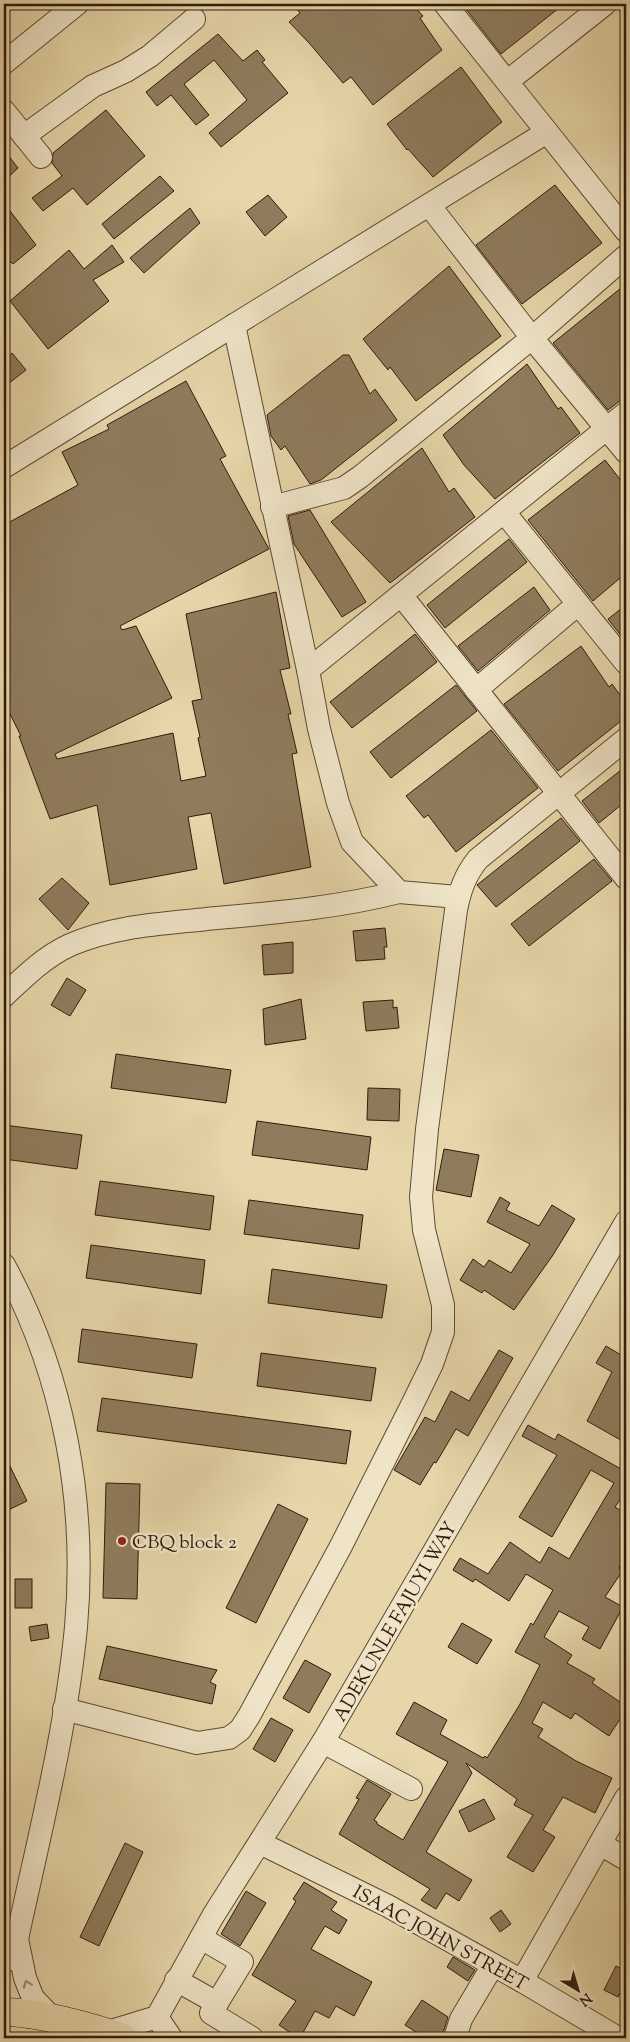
<svg xmlns="http://www.w3.org/2000/svg" width="630" height="2042" viewBox="0 0 630 2042" font-family="'Sorts Mill Goudy',serif">
<style>
.building{fill:#8f7c5d;stroke:#301a0b}
.lines{fill:none;stroke-linecap:round;stroke-linejoin:round}
.minor-casing{stroke:#5e4932;stroke-width:24}
.major-casing{stroke:#301a0b;stroke-width:29}
.minor{stroke:#efe4c7;stroke-width:22}
.major{stroke:#e6d6a9;stroke-width:28}
.oneway{stroke:#998972}
.poi-dot{fill:#8f2418;stroke:#efe4c7;stroke-width:2}
.labels{text-anchor:middle;stroke-width:5;stroke-linejoin:round;paint-order:stroke}
.poi-label{font-size:19px;fill:#301a0b;stroke:#efe4c7;text-anchor:start}
.street-label{font-size:19px;fill:#301a0b;stroke:#efe4c7}
</style>
<rect width="100%" height="100%" fill="#e6d6a9"/>
<filter id="stains"><feTurbulence type="fractalNoise" baseFrequency=".004" numOctaves="4"/><feColorMatrix values="0 0 0 0 .2 0 0 0 0 .09 0 0 0 0 .02 0 0 0 .5 -.17"/></filter>
<radialGradient id="worn" r=".72"><stop offset=".6" stop-color="#630" stop-opacity="0"/><stop offset="1" stop-color="#630" stop-opacity=".3"/></radialGradient>
<g class="building">
<polygon points="293,4 412,4 423,16 420,18 442,50 373,105 351,77 343,83 310,44 289,22 300,13"/>
<polygon points="462,4 564,4 501,54"/>
<polygon points="218,34 243,61 257,50 265,60 262,62 288,93 221,147 209,133 247,100 214,60 184,84 209,115 196,125 171,95 157,106 146,92"/>
<polygon points="461,67 502,122 433,177 408,149 407,150 387,124"/>
<polygon points="106,110 145,156 87,205 73,188 43,211 32,198 62,176 52,163 53,153"/>
<polygon points="4,150 18,168 4,181"/>
<polygon points="160,176 174,191 114,239 102,224"/>
<polygon points="555,185 602,243 522,304 476,245"/>
<polygon points="268,195 287,217 265,236 246,212"/>
<polygon points="4,203 36,245 13,264 11,262 4,266"/>
<polygon points="190,208 200,223 144,273 130,258"/>
<polygon points="112,245 124,262 93,280 109,301 48,349 10,301 69,250 84,269"/>
<polygon points="449,266 501,336 416,401 390,367 388,370 363,339"/>
<polygon points="626,284 626,396 608,410 553,343"/>
<polygon points="12,353 26,370 4,387 4,360"/>
<polygon points="343,355 349,355 370,394 375,389 397,420 321,480 310,484 285,446 281,450 271,436 267,415"/>
<polygon points="527,364 558,409 561,407 580,433 495,499 464,465 443,435"/>
<polygon points="186,381 226,456 220,459 269,549 120,626 122,630 136,626 172,698 55,754 57,759 173,733 181,781 206,776 198,738 200,737 192,701 202,699 186,614 276,592 290,668 280,670 291,714 288,714 297,753 292,754 311,867 224,884 211,813 188,817 197,869 110,885 97,805 50,819 19,736 21,736 4,702 4,525 78,485 62,452 109,429 107,425"/>
<polygon points="422,448 449,492 454,488 475,517 390,583 331,522"/>
<polygon points="605,460 626,487 626,573 593,601 528,520"/>
<polygon points="310,510 366,602 342,617 294,544 288,516"/>
<polygon points="509,539 527,562 445,628 427,605"/>
<polygon points="534,587 550,610 478,671 458,646"/>
<polygon points="626,605 626,642 608,619"/>
<polygon points="415,634 437,662 352,728 330,702"/>
<polygon points="581,646 609,687 612,684 626,703 626,717 558,771 504,704"/>
<polygon points="456,685 477,711 391,778 370,752"/>
<polygon points="491,730 538,788 456,852 428,815 424,818 406,796"/>
<polygon points="626,766 626,801 599,823 582,801"/>
<polygon points="561,818 580,841 496,907 477,885"/>
<polygon points="594,859 612,881 529,946 511,924"/>
<polygon points="62,878 89,903 68,930 39,899"/>
<polygon points="385,928 387,947 384,947 385,959 356,961 353,931"/>
<polygon points="293,942 293,973 264,975 262,945"/>
<polygon points="67,978 86,990 70,1016 51,1005"/>
<polygon points="301,999 306,1039 265,1045 263,1009"/>
<polygon points="393,1000 393,1008 397,1007 399,1028 366,1031 363,1002"/>
<polygon points="116,1054 231,1070 226,1103 111,1088"/>
<polygon points="368,1088 400,1089 399,1121 367,1120"/>
<polygon points="257,1121 371,1137 367,1170 252,1155"/>
<polygon points="4,1125 82,1135 77,1169 4,1159"/>
<polygon points="444,1149 479,1155 471,1197 436,1190"/>
<polygon points="100,1181 214,1196 210,1230 95,1215"/>
<polygon points="500,1197 510,1203 506,1210 539,1226 552,1205 575,1219 553,1255 514,1310 484,1290 482,1293 460,1280 473,1259 484,1267 489,1260 511,1273 530,1244 487,1222"/>
<polygon points="249,1200 363,1215 359,1249 244,1234"/>
<polygon points="91,1245 205,1260 201,1294 86,1278"/>
<polygon points="272,1269 387,1285 382,1318 268,1303"/>
<polygon points="82,1329 197,1344 192,1378 78,1362"/>
<polygon points="606,1346 626,1358 626,1443 587,1421 612,1372 596,1363"/>
<polygon points="499,1350 513,1358 468,1436 456,1429 436,1463 434,1462 420,1485 394,1470 425,1417 435,1422 451,1391 469,1401"/>
<polygon points="261,1353 376,1368 371,1401 257,1386"/>
<polygon points="102,1398 351,1431 346,1464 97,1431"/>
<polygon points="528,1425 555,1440 558,1434 623,1470 626,1464 626,1491 615,1507 626,1514 626,1556 619,1568 623,1570 605,1597 623,1607 600,1649 582,1639 589,1627 559,1611 544,1637 572,1655 567,1663 595,1679 592,1683 626,1706 626,1710 609,1736 575,1713 571,1719 543,1702 532,1723 543,1729 538,1737 576,1761 612,1778 595,1813 563,1797 543,1830 555,1837 533,1872 507,1857 533,1815 514,1805 517,1799 466,1763 472,1773 426,1852 472,1880 459,1901 446,1893 436,1909 421,1900 430,1889 339,1834 359,1799 356,1798 367,1780 391,1794 374,1820 377,1822 377,1824 403,1840 448,1762 396,1734 414,1702 447,1720 440,1734 483,1758 485,1756 487,1758 520,1704 540,1665 515,1652 531,1623 533,1625 553,1590 526,1574 509,1601 475,1579 473,1582 453,1570 460,1558 488,1574 510,1542 540,1563 549,1547 569,1559 614,1483 591,1470 552,1537 519,1517 557,1455 522,1436"/>
<polygon points="4,1454 27,1501 4,1512"/>
<polygon points="106,1483 140,1484 137,1599 103,1598"/>
<polygon points="278,1504 308,1519 256,1623 226,1608"/>
<rect x="15" y="1579" width="17" height="29"/>
<polygon points="462,1623 492,1640 477,1664 448,1647"/>
<polygon points="47,1624 49,1638 31,1641 29,1627"/>
<polygon points="107,1646 217,1670 210,1682 216,1685 212,1704 99,1679"/>
<polygon points="305,1660 331,1674 309,1713 283,1698"/>
<polygon points="271,1718 293,1730 275,1762 253,1749"/>
<polygon points="484,1799 495,1819 469,1832 459,1811"/>
<polygon points="125,1843 143,1852 99,1946 80,1937"/>
<polygon points="304,1882 337,1902 331,1910 347,1920 339,1934 325,1926 311,1949 372,1982 354,2016 336,2006 329,2018 315,2011 300,2038 298,2038 279,2025 296,2001 252,1975 296,1901 293,1899"/>
<polygon points="246,1891 266,1903 240,1946 221,1934"/>
<polygon points="501,1910 511,1924 500,1932 490,1918"/>
<polygon points="453,1957 475,1970 468,1981 447,1967"/>
<polygon points="616,1966 626,1971 626,1998 619,1994 618,1997 604,1990"/>
<polygon points="422,2000 448,2017 444,2030 438,2038 425,2038 405,2025"/>
</g>
<g class="lines">
<g class="minor-casing">
<g id="minor">
<polyline points="445,4 626,231"/>
<polyline points="4,63 77,4"/>
<polyline points="508,81 605,4"/>
<polyline points="4,111 41,157"/>
<polyline points="24,136 93,86 126,71 150,56 194,19"/>
<polyline points="429,205 532,338 626,452"/>
<polyline points="234,325 308,670 319,729 338,803 352,842 399,892 458,897"/>
<polyline points="4,467 547,132"/>
<polyline points="272,507 344,488 360,477 532,338 626,256"/>
<polyline points="504,512 626,663"/>
<polyline points="401,595 626,878"/>
<polyline points="308,670 626,413"/>
<polyline points="476,690 578,604"/>
<path d="M4 996C24 977 44 957 70 945 114 926 160 924 207 919 271 913 337 908 399 892"/>
<path d="M4 1265C64 1375 87 1502 76 1627 66 1732 39 1836 17 1939L4 1962"/>
<path d="M64 1709 197 1743 229 1738 240 1730 249 1716 341 1546 414 1401 432 1364 443 1332V1305L424 1230 421 1197 427 1129 456 910C460 890 465 875 478 859L626 739"/>
<polyline points="323,1742 411,1789"/>
<polyline points="260,1843 388,1906 522,1981 618,2038"/>
<polyline points="600,1844 626,1859"/>
<polyline points="201,1938 242,1962 211,2013 252,2038"/>
<polyline points="17,1939 25,1978 33,1998 54,2020"/>
<polyline points="176,1980 217,2003"/>
<polyline points="522,1981 626,1798"/>
<polyline points="157,2017 171,2038"/>
<polyline points="108,2032 157,2017 213,1916 323,1742 626,1222"/>
<polyline points="455,2038 461,2019 493,1965"/>
</g>
</g>
<g class="major-casing">
<path id="major" d="M4 2012C36 2012 93 2027 123 2038"/>
</g>
<use href="#minor" class="minor"/>
<use href="#major" class="major"/>
</g>
<defs><path id="oneway-chevron" d="M-2-3.5L2.5 0L-2 3.5" fill="none" stroke-width="1.6" stroke-linecap="round" stroke-linejoin="round" transform="scale(1.25)"/></defs>
<use class="oneway" href="#oneway-chevron" transform="translate(27 1984) rotate(-111)"/>
<circle class="poi-dot" cx="122" cy="1541" r="5"/>
<g class="labels">
<g class="poi-label">
<text x="132" y="1548">CBQ block 2</text>
</g>
<g class="street-label">
<text transform="translate(394 1621) rotate(-60)" y="7">ADEKUNLE FAJUYI WAY</text>
<text transform="translate(441 1937) rotate(29)" y="7">ISAAC JOHN STREET</text>
</g>
</g>
<rect width="630" height="2042" fill="none" stroke="#e6d6a9" stroke-width="20"/>
<rect x="5" y="5" width="620" height="2032" fill="none" stroke="#301a0b" stroke-width="2.5"/>
<rect x="10" y="10" width="610" height="2022" fill="none" stroke="#301a0b"/>
<g transform="translate(578 1990) rotate(142)" stroke="#efe4c7" stroke-width="4" paint-order="stroke">
<path d="M0-4L9 19L0 12L-9 19Z" fill="#301a0b"/>
<text y="-8" font-size="14" font-weight="bold" text-anchor="middle" fill="#301a0b">N</text>
</g>
<rect width="100%" height="100%" filter="url(#stains)"/>
<rect width="100%" height="100%" fill="url(#worn)"/>
</svg>
